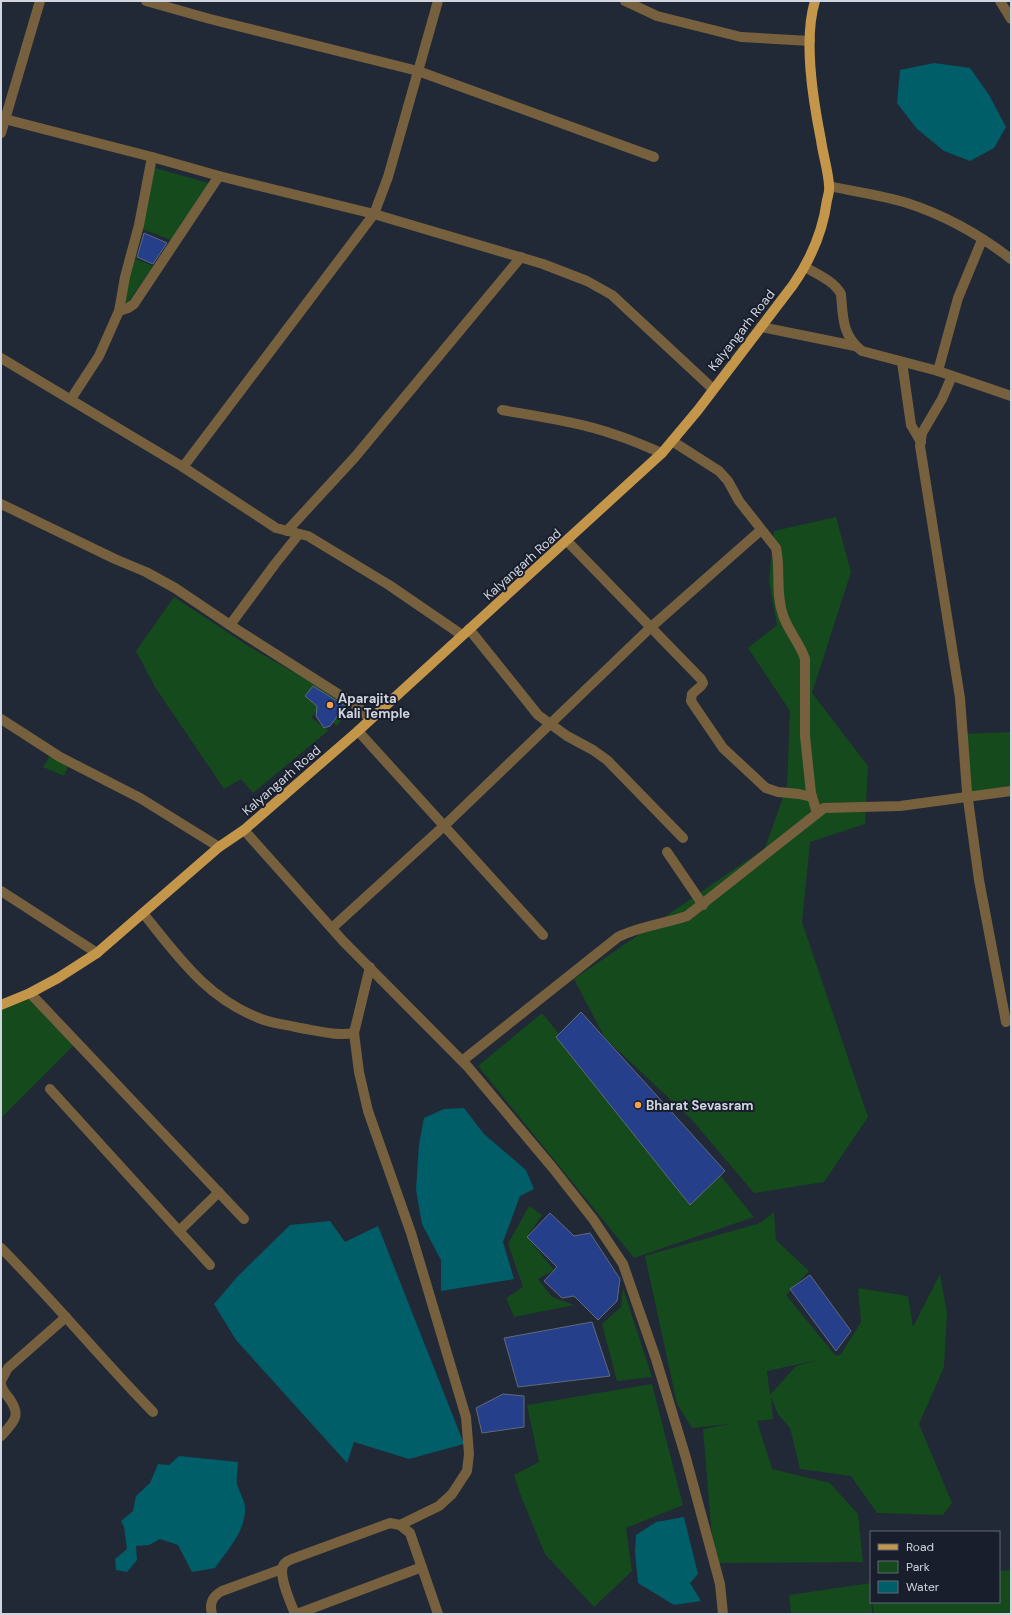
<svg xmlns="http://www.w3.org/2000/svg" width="1012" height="1615" viewBox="0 0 1012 1615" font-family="'DM Sans',sans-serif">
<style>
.green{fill:#154a1d;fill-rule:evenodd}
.water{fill:#005e69}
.building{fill:#263f8a;stroke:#61697a}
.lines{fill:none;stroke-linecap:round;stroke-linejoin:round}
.minor{stroke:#76603d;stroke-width:10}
.major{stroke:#c4964a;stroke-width:10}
.poi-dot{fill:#f9a04c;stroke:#181e2c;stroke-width:1.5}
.labels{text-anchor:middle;stroke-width:4;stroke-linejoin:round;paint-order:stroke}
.street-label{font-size:13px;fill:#d1d5df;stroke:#181e2c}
.poi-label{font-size:13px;font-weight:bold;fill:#d1d5df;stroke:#181e2c;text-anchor:start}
</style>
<rect width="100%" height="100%" fill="#212836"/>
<g class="green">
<polygon points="155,168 212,184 171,240 139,228"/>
<polygon points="134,258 153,266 127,304 123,301"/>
<polygon points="836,517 851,572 812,693 868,766 865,824 810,842 802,922 868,1117 824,1182 754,1193 692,1120 605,1038 574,979 765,848 787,786 790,711 748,648 777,625 769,581 774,531"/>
<polygon points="174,597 253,649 351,705 337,726 317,711 311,717 324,728 329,730 253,793 241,779 224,789 155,687 136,651"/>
<polygon points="1011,732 1011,791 968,798 963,734"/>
<polygon points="50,756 68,766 64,776 43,767"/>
<polygon points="30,993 77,1042 1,1118 1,1004"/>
<polygon points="542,1013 692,1198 720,1175 754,1217 634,1258 478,1066"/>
<polygon points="529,1206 542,1215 527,1237 554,1270 538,1279 552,1297 574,1305 514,1317 506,1298 523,1287 508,1244"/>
<path d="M774 1212 776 1240 809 1271 786 1295 836 1356 841 1354 861 1322 858 1288 908 1296 913 1327 940 1274 947 1313 944 1367 919 1424 952 1503 943 1515 877 1513 851 1476 800 1469 790 1428 778 1414 771 1397 773 1419 757 1421 772 1469 830 1483 858 1514 863 1562 714 1563 703 1429 730 1424 692 1428 677 1404 645 1256 760 1223ZM818 1360 796 1366 770 1395 767 1371Z"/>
<polygon points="623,1288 652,1377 617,1381 602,1324 621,1307"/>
<polygon points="652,1384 683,1505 626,1528 632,1571 594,1607 545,1554 522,1499 514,1475 539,1462 527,1405"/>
<polygon points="1011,1570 1011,1614 874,1614 872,1602 999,1602 999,1571"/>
<polygon points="871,1583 872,1614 791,1614 789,1595"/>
</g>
<g class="water">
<polygon points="934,63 970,68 989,95 1006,127 994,148 970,161 944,151 917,129 897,103 900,70"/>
<polygon points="464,1108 484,1134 526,1170 534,1189 520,1196 503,1242 514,1279 441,1291 441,1260 422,1224 416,1190 419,1144 424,1118 444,1109"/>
<polygon points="330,1221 345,1242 378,1226 464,1444 409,1459 354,1442 347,1463 236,1340 214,1304 237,1277 290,1225"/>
<path d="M179 1456 238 1462C238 1469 236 1477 237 1484 239 1492 245 1500 245 1508 246 1531 228 1549 215 1568L192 1572 178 1545 160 1539 149 1545 136 1546 137 1560 127 1572 116 1570 115 1559 127 1549 124 1527 121 1521 133 1511 136 1496 150 1483 158 1464 169 1465Z"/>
<polygon points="684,1517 698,1574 690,1583 701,1601 674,1605 638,1583 635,1552 636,1535 656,1522"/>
</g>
<g class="building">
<polygon points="144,233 167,243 153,264 137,257"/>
<polygon points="313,686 345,706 330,726 324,728 316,716 317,706 305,696"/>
<polygon points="581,1012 725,1171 690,1205 556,1037"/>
<polygon points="550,1213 574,1236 590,1233 620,1279 617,1301 598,1320 574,1296 562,1298 544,1281 557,1267 527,1237"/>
<polygon points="810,1275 851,1331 836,1351 790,1289"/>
<polygon points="592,1322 610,1376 518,1387 504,1338"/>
<polygon points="503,1394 524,1396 524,1427 482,1433 476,1408"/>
</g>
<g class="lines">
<g class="minor">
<polyline points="146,1 210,19 418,71 654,157"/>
<polyline points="625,1 657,16 741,37 810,41"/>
<polyline points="1000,1 1011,19"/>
<polyline points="1,118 152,157 219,176 374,214 543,264 587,281 612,295 713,389"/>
<polyline points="1,133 40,1"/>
<path d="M829 186C855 192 882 195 907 203 944 215 980 235 1011 259"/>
<path d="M805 267C817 274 834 281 841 294 843 317 842 336 862 351L938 371 1011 396"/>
<polyline points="119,311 128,308 134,304 219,176"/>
<polyline points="761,327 855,346"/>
<polyline points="1,358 183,467 276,528 308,536 389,585 462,635"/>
<polyline points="902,362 911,425 921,442"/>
<polyline points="938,371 958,298 982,240"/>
<polyline points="952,376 942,399 922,433 920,446 960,698 967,792 979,880 1006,1022"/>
<polyline points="71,399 99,356 119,311 125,277 139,225 152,157"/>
<path d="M502 410C540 417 579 422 616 435 632 440 647 447 662 453"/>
<path d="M672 441 719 471 728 481 739 501 776 548C781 569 775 593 783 615 788 631 800 643 805 659V736L811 793 817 813"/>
<polyline points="183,467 374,214 388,177 438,1"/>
<polyline points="1,504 115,559 146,572 175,588 236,629 357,706 370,719"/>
<polyline points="287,531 355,457 521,257"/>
<polyline points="567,541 701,679 703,683 701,686 692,694 691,701 723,748 766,788 778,792 799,794 812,797"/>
<polyline points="230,625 275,564 299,534"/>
<polyline points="469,629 538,715 567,736 593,750 607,760 683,838"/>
<polyline points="1,719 60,757 140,798 219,847"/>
<polyline points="358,731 543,935"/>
<polyline points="244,830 343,941 468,1067 552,1167 593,1219 623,1264 656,1359 686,1458 720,1584 723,1614"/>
<polyline points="667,852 703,905"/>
<polyline points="1,891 97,953"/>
<path d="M143 913C179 958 208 1000 264 1020 276 1024 289 1025 300 1028 318 1031 336 1036 354 1033"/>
<polyline points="332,928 445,825 650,628 761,530"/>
<polyline points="370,967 354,1033 359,1072 368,1111 411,1233 466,1417 469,1454 467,1471 452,1494 439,1506 400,1525"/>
<polyline points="30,993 244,1219"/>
<path d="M462 1061 618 937C639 926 664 924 687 916L824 808 900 806 1011 791"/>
<polyline points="50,1089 210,1265"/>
<polyline points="179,1231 219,1192"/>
<path d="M1 1248C54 1301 101 1359 153 1412"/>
<polyline points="1,1381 8,1368 66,1317"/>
<path d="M1 1384C2 1390 5 1393 9 1398 22 1416 14 1422 1 1436"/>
<path d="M212 1614C209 1603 213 1596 222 1591L282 1569"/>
<path d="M295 1614C291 1603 277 1574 284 1564 286 1562 289 1560 292 1559L390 1523 400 1525 410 1533 438 1614"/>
<polyline points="297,1614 422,1567"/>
</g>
<path class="major" d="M1 1005 30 993 58 978 97 953 219 847 244 830 358 731 662 453 698 410 793 285C811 259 823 231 827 200 828 196 830 190 829 185 828 170 823 155 821 140 813 100 803 40 815 1"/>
</g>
<g class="poi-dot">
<circle cx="330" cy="705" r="4"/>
<circle cx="638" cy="1105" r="4"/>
</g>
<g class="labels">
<g class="street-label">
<text transform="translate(741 330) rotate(-52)" y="5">Kalyangarh Road</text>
<text transform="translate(522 564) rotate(-42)" y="5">Kalyangarh Road</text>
<text transform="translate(281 780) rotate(-41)" y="5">Kalyangarh Road</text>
</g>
<g class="poi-label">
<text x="338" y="703">Aparajita<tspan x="338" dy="15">Kali Temple</tspan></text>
<text x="646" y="1110">Bharat Sevasram</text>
</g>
</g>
<rect width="1012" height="1615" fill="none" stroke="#d1d5df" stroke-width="4"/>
<rect x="870" y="1531" width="130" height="72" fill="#181e2c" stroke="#626774"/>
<rect x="878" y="1544" width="20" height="6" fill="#c4964a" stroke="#626774"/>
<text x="906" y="1551" font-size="12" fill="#d1d5df">Road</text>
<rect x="878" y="1561" width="20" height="12" fill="#154a1d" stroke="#626774"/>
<text x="906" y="1571" font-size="12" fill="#d1d5df">Park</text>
<rect x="878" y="1581" width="20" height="12" fill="#005e69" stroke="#626774"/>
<text x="906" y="1591" font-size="12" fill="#d1d5df">Water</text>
</svg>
